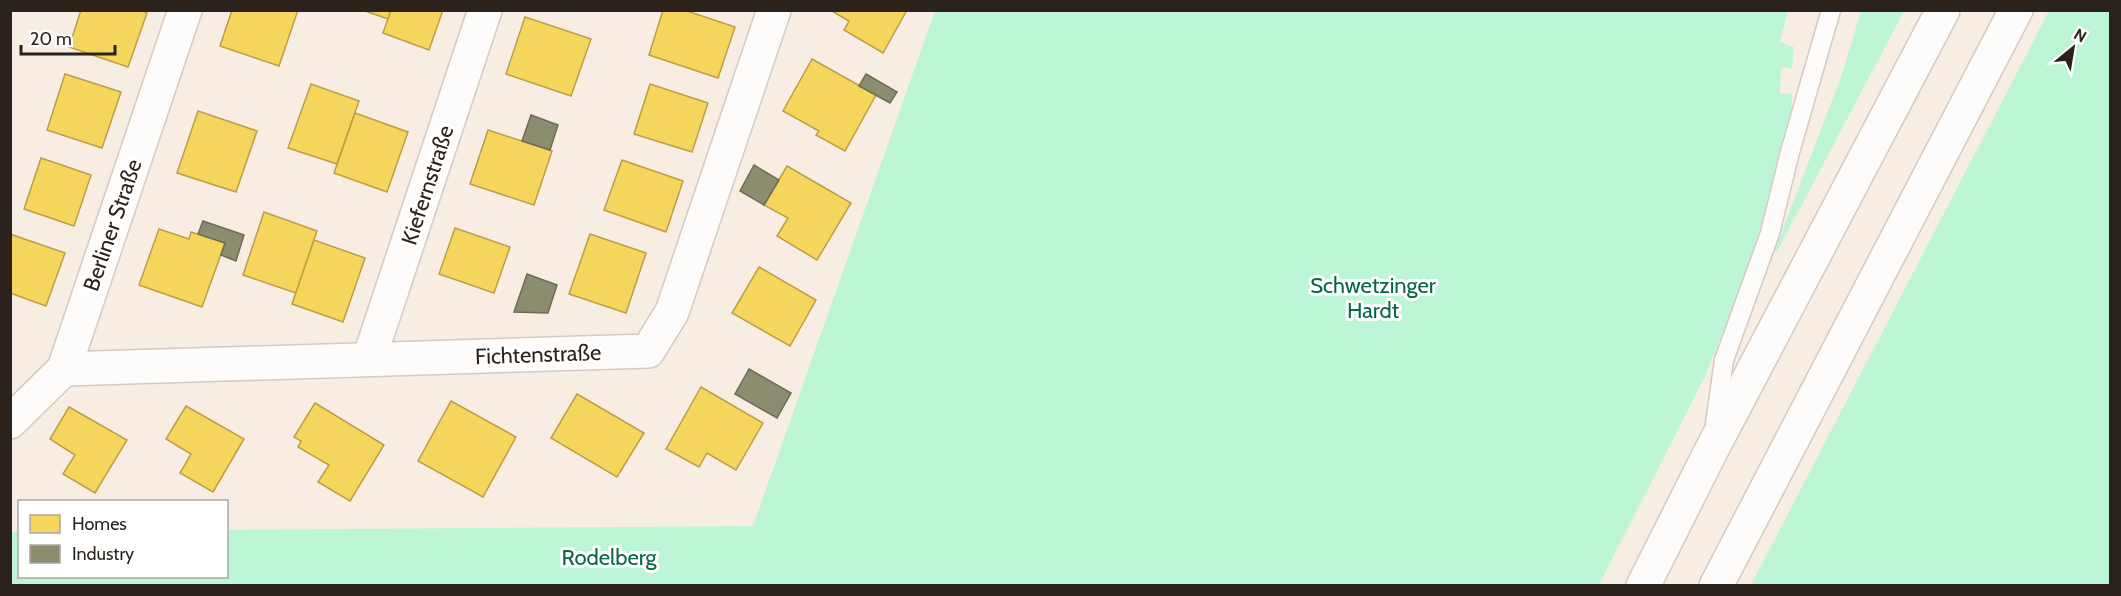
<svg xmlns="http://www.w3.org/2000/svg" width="2121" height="596" viewBox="0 0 2121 596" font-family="Cabin,sans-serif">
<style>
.green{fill:#bcf6d6}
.homes{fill:#f6d55c;stroke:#b9a048;stroke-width:1.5}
.industry{fill:#8c8c6e;stroke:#6f6c55;stroke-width:1.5}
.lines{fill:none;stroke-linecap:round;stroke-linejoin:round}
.lane-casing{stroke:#d3cac1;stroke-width:21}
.street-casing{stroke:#d3cac1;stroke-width:36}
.highway-casing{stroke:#d3cac1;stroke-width:36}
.lane{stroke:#fefcfb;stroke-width:18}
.street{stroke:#fefcfb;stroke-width:33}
.highway{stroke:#fefcfb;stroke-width:33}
.labels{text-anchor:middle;stroke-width:6;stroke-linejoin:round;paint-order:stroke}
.street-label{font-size:22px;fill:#2b231b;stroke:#fff}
.park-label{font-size:22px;fill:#086747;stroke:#fff}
</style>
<rect width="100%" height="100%" fill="#f7ede3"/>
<g class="green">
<polygon points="935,11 1788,11 1780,42 1794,47 1792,69 1781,67 1780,93 1792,94 1791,117 1784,155 1747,269 1729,316 1706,374 1599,585 11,586 10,532 19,532 20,576 226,576 227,530 753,526"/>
<polygon points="1861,11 1904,11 1777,252 1775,250 1841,77"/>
<polygon points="2049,11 2110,11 2110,585 1751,585"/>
</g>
<g class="homes">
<polygon points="81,10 141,10 147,13 128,67 69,47"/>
<polygon points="232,10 298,10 279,66 220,46"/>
<polygon points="362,10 391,10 388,19"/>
<polygon points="391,10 443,10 429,50 383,33"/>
<polygon points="663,10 684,10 735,27 718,78 649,55"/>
<polygon points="830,10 907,10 883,53 844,30 849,21"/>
<polygon points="525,17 591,39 571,96 506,74"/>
<polygon points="812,59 876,95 845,151 816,135 819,131 783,111"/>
<polygon points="65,74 121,92 102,148 47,130"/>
<polygon points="311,84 359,101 337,164 288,148"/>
<polygon points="650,84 708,103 692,152 634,134"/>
<polygon points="198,111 257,131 236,192 177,173"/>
<polygon points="355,113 408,132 387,192 334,173"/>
<polygon points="488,130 552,151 534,205 470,184"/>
<polygon points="41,158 91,175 74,226 24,209"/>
<polygon points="622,160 683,181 666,232 604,210"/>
<polygon points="787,166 851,203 817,260 777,236 788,218 764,205"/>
<polygon points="264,212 317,231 296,293 243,275"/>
<polygon points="455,228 510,247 494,293 439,274"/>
<polygon points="159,229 189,239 191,232 225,243 202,307 139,285"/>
<polygon points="10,234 65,253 46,306 10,293"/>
<polygon points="590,234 646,253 626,313 569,294"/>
<polygon points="314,240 365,258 343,322 292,304"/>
<polygon points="759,267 816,300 790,346 732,313"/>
<polygon points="701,387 763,423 736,470 707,453 699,467 666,449"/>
<polygon points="577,394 644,433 617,477 551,438"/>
<polygon points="451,401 516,437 483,497 418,461"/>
<polygon points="315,403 384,445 350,501 318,482 329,465 298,447 301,441 294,437"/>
<polygon points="186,406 244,439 213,492 180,473 191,454 166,439"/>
<polygon points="69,407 127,440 95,493 63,474 75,455 50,439"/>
</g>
<g class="industry">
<polygon points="866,74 897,92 890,103 859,86"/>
<polygon points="531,115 558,125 550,150 522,141"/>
<polygon points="754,165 779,180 764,205 740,191"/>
<polygon points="203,221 244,235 236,261 221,255 225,243 198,234"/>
<polygon points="527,274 557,285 548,313 514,312"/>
<polygon points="749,369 791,393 777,418 735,394"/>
</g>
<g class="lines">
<g class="lane-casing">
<polyline id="lane" points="1715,424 1724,360 1770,233 1790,152 1831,10"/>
</g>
<g class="street-casing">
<g id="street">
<polyline points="369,359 485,10"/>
<polyline points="64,369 648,351 672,312 774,10"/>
<polyline points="10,422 64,369 185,10"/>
</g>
</g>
<g class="highway-casing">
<g id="highway">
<polyline points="1643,586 1712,449 1943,10"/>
<polyline points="1716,586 2016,10"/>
</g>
</g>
<use href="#lane" class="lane"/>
<use href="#street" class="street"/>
<use href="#highway" class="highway"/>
</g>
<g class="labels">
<g class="street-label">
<text transform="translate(427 185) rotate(-72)" y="8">Kiefernstraße</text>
<text transform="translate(112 225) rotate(-71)" y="8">Berliner Straße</text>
<text transform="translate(538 354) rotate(-2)" y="8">Fichtenstraße</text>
</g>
<g class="park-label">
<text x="1373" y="293">Schwetzinger<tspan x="1373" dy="25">Hardt</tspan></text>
<text x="609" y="565">Rodelberg</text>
</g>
</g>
<rect width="2121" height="596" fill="none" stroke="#2b231b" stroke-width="24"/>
<rect x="18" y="500" width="210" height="78" fill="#ffffff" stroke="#aaa7a4" stroke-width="1.5"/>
<rect x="30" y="515" width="30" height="18" fill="#f6d55c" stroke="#aaa7a4" stroke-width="1.5"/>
<text x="72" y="530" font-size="18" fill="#2b231b">Homes</text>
<rect x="30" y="545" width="30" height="18" fill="#8c8c6e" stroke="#aaa7a4" stroke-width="1.5"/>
<text x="72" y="560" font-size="18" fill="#2b231b">Industry</text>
<g transform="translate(2073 48) rotate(30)" stroke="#ffffff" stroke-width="4.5" paint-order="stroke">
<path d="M0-4.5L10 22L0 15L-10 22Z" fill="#2b231b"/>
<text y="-9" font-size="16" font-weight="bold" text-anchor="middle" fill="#2b231b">N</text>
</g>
<path d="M21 45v9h94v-9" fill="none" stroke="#2b231b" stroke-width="3"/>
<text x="30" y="45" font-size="18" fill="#2b231b" stroke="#ffffff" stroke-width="4.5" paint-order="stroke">20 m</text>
</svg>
